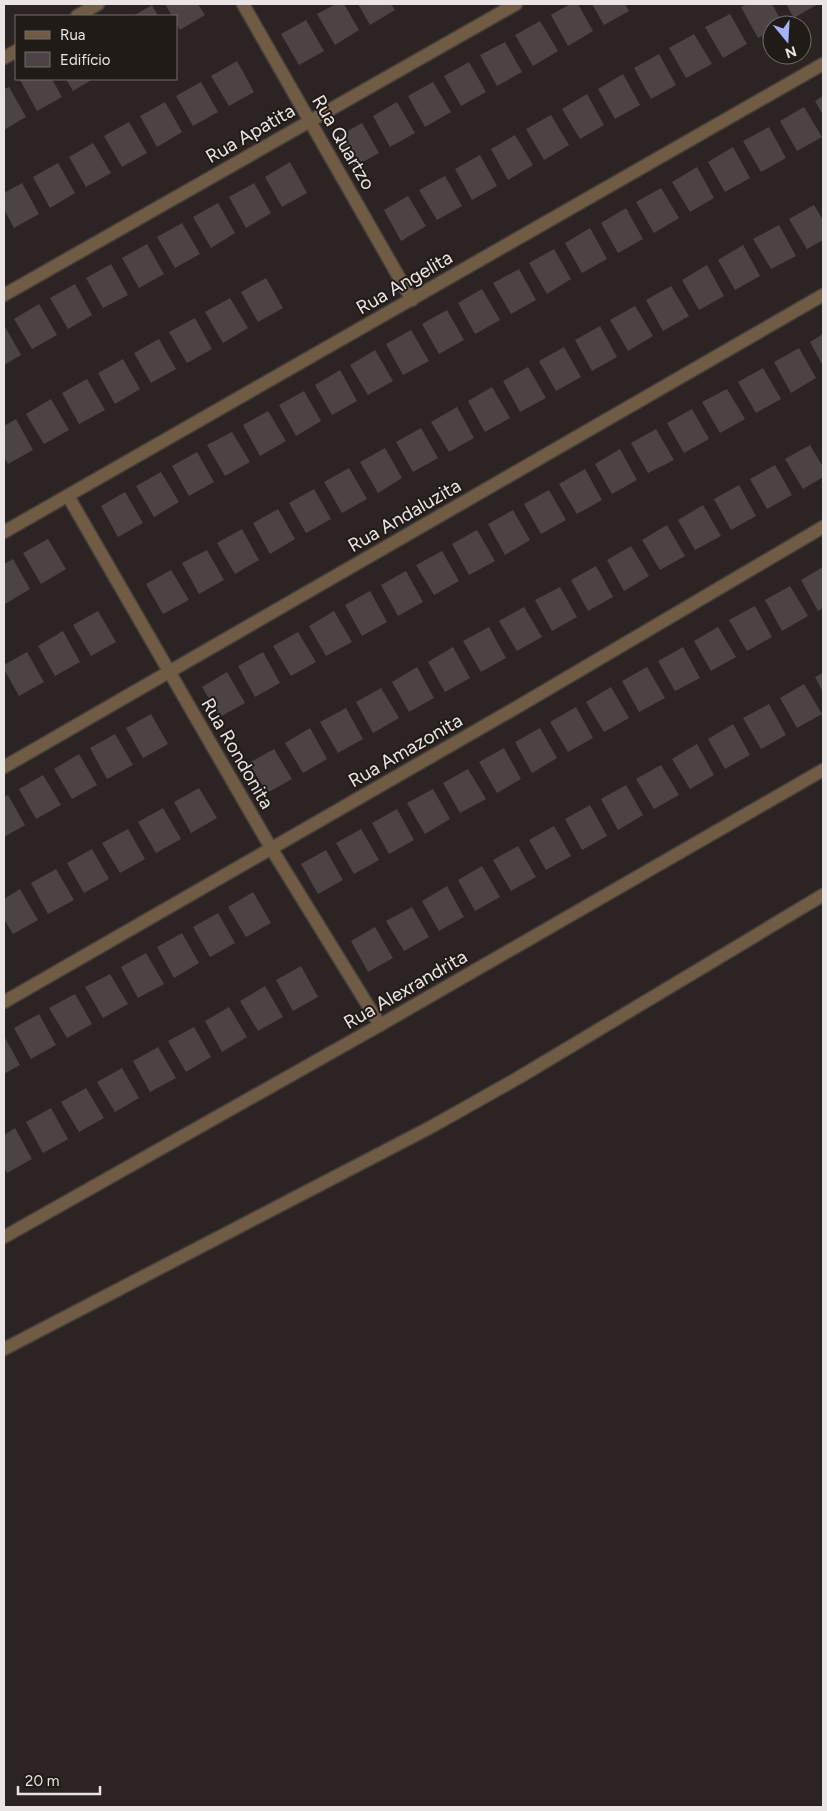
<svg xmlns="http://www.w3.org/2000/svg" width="827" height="1811" viewBox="0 0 827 1811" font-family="Figtree,sans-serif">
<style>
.building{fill:#4c4444}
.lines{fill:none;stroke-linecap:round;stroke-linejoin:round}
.minor-casing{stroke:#463f3d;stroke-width:15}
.minor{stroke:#705b44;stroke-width:12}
.labels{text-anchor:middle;stroke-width:4;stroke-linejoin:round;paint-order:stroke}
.street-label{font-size:19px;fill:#eae5e4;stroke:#211b18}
</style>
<rect width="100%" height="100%" fill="#2b2422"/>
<g class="building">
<polygon points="165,4 198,4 205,15 180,30 176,24 176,16 172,16"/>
<polygon points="336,4 344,4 359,30 335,45 317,14"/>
<polygon points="358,4 391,4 395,10 370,25"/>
<polygon points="570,4 578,4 593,31 568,46 551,15"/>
<polygon points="592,4 625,4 629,11 604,25"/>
<polygon points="747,4 772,4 783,24 772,25 772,30 758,38 741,7"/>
<polygon points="786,4 818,4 794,18"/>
<polygon points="152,5 158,16 133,16"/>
<polygon points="730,14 747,44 723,58 705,27"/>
<polygon points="306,20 324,51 299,65 281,34"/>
<polygon points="540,21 558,51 533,66 515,35"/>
<polygon points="694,34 712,64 686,78 669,48"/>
<polygon points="505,42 522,72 497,86 480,55"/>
<polygon points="659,54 676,85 651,99 634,68"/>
<polygon points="237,61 254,92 229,106 211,76"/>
<polygon points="469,62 486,92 461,106 444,76"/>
<polygon points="623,74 640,105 615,119 598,89"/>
<polygon points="22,79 52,79 62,97 37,111 20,80"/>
<polygon points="66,79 93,79 73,91"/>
<polygon points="201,82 218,112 193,126 176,96"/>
<polygon points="433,82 451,112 425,127 408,96"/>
<polygon points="9,87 26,117 4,130 4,89"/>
<polygon points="587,94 604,125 580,139 562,109"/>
<polygon points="823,96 823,115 815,101"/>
<polygon points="165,102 182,132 157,147 140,116"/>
<polygon points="397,102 415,133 390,147 373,116"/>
<polygon points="804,107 822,137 797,151 780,121"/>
<polygon points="551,115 569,145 544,160 526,129"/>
<polygon points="129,122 147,153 122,167 104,136"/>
<polygon points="362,123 379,153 354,167 337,137"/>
<polygon points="769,127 786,158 761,172 743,141"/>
<polygon points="515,135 533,165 508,180 491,149"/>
<polygon points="93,143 111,173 86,187 69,157"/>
<polygon points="733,147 750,178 725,192 708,162"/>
<polygon points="480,155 497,186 472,200 455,169"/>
<polygon points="290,162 307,193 282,207 265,177"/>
<polygon points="58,163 75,193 50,208 33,177"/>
<polygon points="697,167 714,198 690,212 672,182"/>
<polygon points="445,176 462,206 437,220 419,190"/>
<polygon points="22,183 39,214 14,228 4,209 4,193"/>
<polygon points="254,183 271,213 246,228 229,197"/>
<polygon points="661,188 679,218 654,233 636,202"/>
<polygon points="408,196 426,226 401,241 384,210"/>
<polygon points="218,203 235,233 211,248 193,217"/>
<polygon points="814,205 823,220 823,240 807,249 789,219"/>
<polygon points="626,208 643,239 618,253 601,223"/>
<polygon points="182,223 200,254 175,268 157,237"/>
<polygon points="779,225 796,256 771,269 753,239"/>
<polygon points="590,228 607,259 582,273 565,243"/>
<polygon points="147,244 164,274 139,288 122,258"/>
<polygon points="743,245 760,276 735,290 718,260"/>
<polygon points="554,249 571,279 547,294 529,263"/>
<polygon points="111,264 128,295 103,308 86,278"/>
<polygon points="707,265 724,296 699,310 682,280"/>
<polygon points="519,269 536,300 511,314 493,283"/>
<polygon points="266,278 283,308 258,322 241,292"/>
<polygon points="75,284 92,315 68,329 50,298"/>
<polygon points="671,286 689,316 663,331 646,300"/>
<polygon points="482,289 500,320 475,334 458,303"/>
<polygon points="230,298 248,328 223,343 205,312"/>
<polygon points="39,304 57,335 32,349 14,319"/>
<polygon points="635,306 653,336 628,351 610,320"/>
<polygon points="447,310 464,340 439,354 422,324"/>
<polygon points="195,318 212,349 187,363 169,332"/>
<polygon points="4,325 21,355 4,365"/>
<polygon points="600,326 617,357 592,371 575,340"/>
<polygon points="411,330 429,361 403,375 386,344"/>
<polygon points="823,334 823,366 810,342"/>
<polygon points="159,339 176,369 151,383 134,353"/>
<polygon points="564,347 581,377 556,391 539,361"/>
<polygon points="799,348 816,378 791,393 774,362"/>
<polygon points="375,350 393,381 368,395 350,365"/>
<polygon points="123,359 140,389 115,404 98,373"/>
<polygon points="528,367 546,398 520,412 503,381"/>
<polygon points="763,368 781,399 756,413 738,382"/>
<polygon points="340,370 357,401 332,415 315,385"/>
<polygon points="87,379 105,410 79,424 62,393"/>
<polygon points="492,387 510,418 485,432 468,401"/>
<polygon points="727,389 745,419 720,433 702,402"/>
<polygon points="304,391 321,421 296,436 279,405"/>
<polygon points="51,399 69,430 44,444 26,414"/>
<polygon points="457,407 474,438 449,452 431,422"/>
<polygon points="692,409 709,439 684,453 667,423"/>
<polygon points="268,411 286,441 260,456 243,425"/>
<polygon points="16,419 33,450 8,464 4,457 4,426"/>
<polygon points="421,428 438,458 413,472 396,442"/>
<polygon points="656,429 674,460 648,473 631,443"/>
<polygon points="232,432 250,462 225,476 207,445"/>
<polygon points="810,445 823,467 823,477 803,489 785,459"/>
<polygon points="385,448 402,478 378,493 360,462"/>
<polygon points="620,449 637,480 612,494 595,464"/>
<polygon points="197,452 214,482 189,496 172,466"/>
<polygon points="775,465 792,495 767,509 750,479"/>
<polygon points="349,468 367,499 342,513 324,482"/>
<polygon points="585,469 602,500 577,514 559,484"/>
<polygon points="161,472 179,502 154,517 136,486"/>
<polygon points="739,485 756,516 731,530 714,499"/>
<polygon points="314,489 331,519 306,533 289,503"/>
<polygon points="549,490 566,520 541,534 524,504"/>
<polygon points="125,492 143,523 118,537 101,506"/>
<polygon points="703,505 721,536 695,550 678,520"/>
<polygon points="278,509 295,539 270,554 253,523"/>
<polygon points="513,510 530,540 505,555 488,524"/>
<polygon points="667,525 685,556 660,570 642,540"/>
<polygon points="242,529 259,560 235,574 217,543"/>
<polygon points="477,530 495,561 469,575 452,544"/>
<polygon points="48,539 66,569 41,584 23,553"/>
<polygon points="631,546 649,576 624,591 607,560"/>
<polygon points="207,550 224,580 199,594 182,563"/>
<polygon points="442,551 459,581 434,595 416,565"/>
<polygon points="13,559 30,589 5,604 4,564"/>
<polygon points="596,566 613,597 588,611 571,580"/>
<polygon points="823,567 823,608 818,611 801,580"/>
<polygon points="171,570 189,600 163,614 146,584"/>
<polygon points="406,571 423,602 398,616 381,585"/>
<polygon points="790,586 808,616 782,631 765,600"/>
<polygon points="560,587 577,617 552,631 535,600"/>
<polygon points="370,591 387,622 362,636 345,605"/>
<polygon points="755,606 772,637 747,651 729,620"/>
<polygon points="524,607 542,637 517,651 499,621"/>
<polygon points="98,611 116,642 91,656 73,625"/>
<polygon points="334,611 352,642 326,656 309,626"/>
<polygon points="489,627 506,658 481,672 463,641"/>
<polygon points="718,627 736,657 711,671 694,641"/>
<polygon points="63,631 80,662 55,676 38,646"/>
<polygon points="298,632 316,662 291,676 273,646"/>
<polygon points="453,647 470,678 445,692 428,662"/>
<polygon points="683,647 700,678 675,691 658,661"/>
<polygon points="27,652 44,682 19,696 4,669 4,665"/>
<polygon points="263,652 280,683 255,697 238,666"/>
<polygon points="417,667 434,698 409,712 392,682"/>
<polygon points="647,667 665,698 639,712 622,681"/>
<polygon points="227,672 245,703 220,717 202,687"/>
<polygon points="823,673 823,692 815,677"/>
<polygon points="804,684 822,714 797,728 780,698"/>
<polygon points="611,687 629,718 604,732 586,702"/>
<polygon points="381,688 399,718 373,733 356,702"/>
<polygon points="769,704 786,735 761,749 743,718"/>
<polygon points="576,707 593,738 568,752 550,722"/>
<polygon points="346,708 363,739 338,753 320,722"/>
<polygon points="151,714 168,744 143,758 126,728"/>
<polygon points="733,724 750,755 725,769 708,739"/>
<polygon points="310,728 327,759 303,773 285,743"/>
<polygon points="540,728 557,758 532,773 515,742"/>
<polygon points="115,734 133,765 107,779 90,748"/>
<polygon points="697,744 714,775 690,789 672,759"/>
<polygon points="504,748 521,779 497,793 479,762"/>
<polygon points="274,749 292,779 267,793 249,763"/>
<polygon points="79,754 97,785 72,799 54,769"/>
<polygon points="661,765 679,795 654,809 636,779"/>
<polygon points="468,769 486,799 460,813 443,783"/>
<polygon points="43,775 61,805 36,819 19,789"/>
<polygon points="626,785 643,815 618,830 601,799"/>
<polygon points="199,788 217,818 191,833 174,802"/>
<polygon points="433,789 450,819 425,834 407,803"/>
<polygon points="8,795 25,825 4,837 4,797"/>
<polygon points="590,805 607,836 582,850 565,819"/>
<polygon points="163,808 181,839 156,853 138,822"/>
<polygon points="397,809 414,840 389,854 372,823"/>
<polygon points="554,826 571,856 546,870 529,840"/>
<polygon points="128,829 145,859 120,873 102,843"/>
<polygon points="361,829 379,860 354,874 336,843"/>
<polygon points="518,846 536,877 511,891 493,860"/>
<polygon points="92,849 109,879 84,893 67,863"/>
<polygon points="326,850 343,880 318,894 301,864"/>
<polygon points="482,866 500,897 475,911 458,880"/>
<polygon points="56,869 74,900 48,914 31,883"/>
<polygon points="447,886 464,917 439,931 422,901"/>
<polygon points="20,889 38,920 13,934 4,919 4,899"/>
<polygon points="253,892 271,923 246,937 228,907"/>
<polygon points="412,907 429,937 404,951 386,921"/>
<polygon points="218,913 235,943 210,957 193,927"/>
<polygon points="375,927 393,958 368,972 351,941"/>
<polygon points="182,933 199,963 174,978 157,947"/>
<polygon points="146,953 164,984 138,998 121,967"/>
<polygon points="301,966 318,997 293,1011 276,980"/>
<polygon points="110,974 128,1004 103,1018 85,987"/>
<polygon points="265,986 283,1017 258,1031 240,1001"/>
<polygon points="75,994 92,1024 67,1038 49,1008"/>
<polygon points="229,1007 247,1037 222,1052 205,1021"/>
<polygon points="39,1014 56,1045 31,1059 14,1028"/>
<polygon points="194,1027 211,1057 186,1072 168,1041"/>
<polygon points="4,1036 20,1065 4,1074"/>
<polygon points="158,1047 176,1078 150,1092 133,1061"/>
<polygon points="122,1068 139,1098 115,1112 97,1082"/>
<polygon points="86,1088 104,1118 79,1132 61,1102"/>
<polygon points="51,1108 68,1139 43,1153 26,1122"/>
<polygon points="15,1128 32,1159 7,1173 4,1167 4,1135"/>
</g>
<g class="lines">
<g class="minor-casing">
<g id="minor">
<polyline points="243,4 412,300"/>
<polyline points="77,16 98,4"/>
<polyline points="4,58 16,51"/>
<polyline points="4,295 516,4"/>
<polyline points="68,496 271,848 380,1025"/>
<polyline points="4,532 823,64"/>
<polyline points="4,767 823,295"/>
<polyline points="4,1002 519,706 823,527"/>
<polyline points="4,1237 380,1025 823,770"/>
<polyline points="4,1349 431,1127 518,1078 823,895"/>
</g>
</g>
<use href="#minor" class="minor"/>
</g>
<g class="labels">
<g class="street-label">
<text transform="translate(250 133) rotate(-30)" y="7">Rua Apatita</text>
<text transform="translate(344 142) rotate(60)" y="7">Rua Quartzo</text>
<text transform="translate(404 282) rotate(-30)" y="7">Rua Angelita</text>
<text transform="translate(404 515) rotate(-30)" y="7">Rua Andaluzita</text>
<text transform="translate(405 750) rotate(-30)" y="7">Rua Amazonita</text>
<text transform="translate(238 753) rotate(60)" y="7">Rua Rondonita</text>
<text transform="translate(405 989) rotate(-30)" y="7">Rua Alexrandrita</text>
</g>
</g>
<rect width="827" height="1811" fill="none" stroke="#eae5e4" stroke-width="10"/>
<rect x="15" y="15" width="162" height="65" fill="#211b18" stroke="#716c6a"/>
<rect x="25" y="31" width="25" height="8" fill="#705b44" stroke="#716c6a"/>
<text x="60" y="40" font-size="15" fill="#eae5e4">Rua</text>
<rect x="25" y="52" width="25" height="15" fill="#4c4444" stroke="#716c6a"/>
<text x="60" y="65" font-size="15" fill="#eae5e4">Edifício</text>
<g transform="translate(787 40) rotate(162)"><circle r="24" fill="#211b18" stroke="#716c6a"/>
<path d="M0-4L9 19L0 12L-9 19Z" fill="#a4b2fc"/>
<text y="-8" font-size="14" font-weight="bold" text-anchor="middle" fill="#eae5e4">N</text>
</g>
<path d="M18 1786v8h82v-8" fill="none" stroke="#eae5e4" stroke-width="2.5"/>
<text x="25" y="1786" font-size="15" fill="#eae5e4" stroke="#211b18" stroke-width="4" paint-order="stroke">20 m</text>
</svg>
